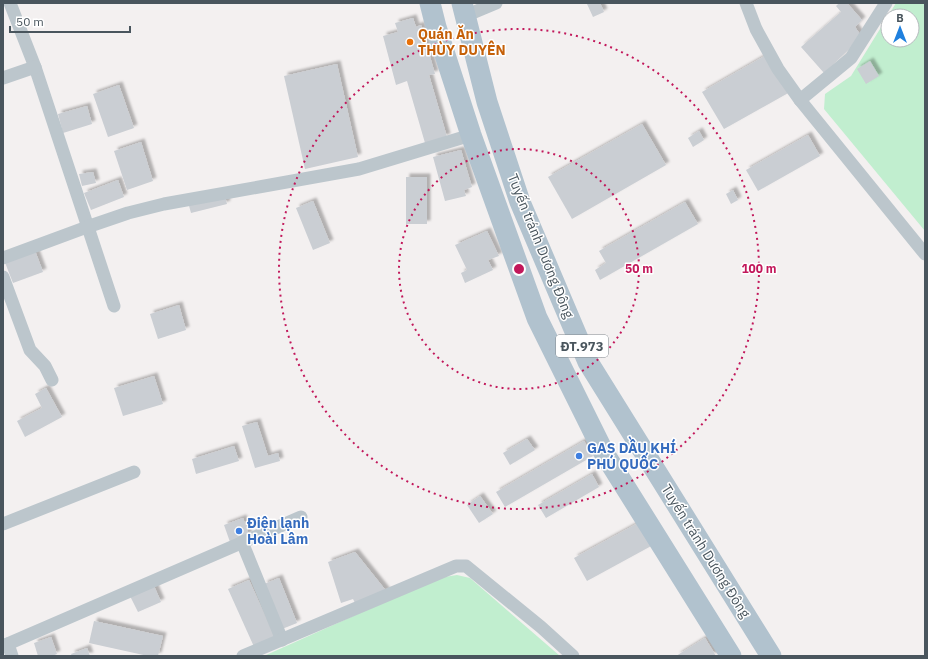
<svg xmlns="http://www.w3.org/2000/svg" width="928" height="659" viewBox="0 0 928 659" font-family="'IBM Plex Sans',sans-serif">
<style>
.green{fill:#c1eecf}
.building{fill:#caced3;filter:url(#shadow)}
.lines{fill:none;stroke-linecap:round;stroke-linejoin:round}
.street{stroke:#bcc6cc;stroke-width:13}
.primary{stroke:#b1c2ce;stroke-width:21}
.ring{fill:none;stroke:#c2185b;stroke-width:2;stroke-dasharray:2 4}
.food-dot{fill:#e8710a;stroke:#fff;stroke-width:1.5}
.shop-dot{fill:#3f7fe0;stroke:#fff;stroke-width:1.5}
.labels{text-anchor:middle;stroke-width:3;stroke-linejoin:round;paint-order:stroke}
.shield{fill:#fff;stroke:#80888e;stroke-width:1}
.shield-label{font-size:13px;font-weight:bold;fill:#49555d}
.food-label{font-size:14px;font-weight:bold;fill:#c56008;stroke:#fff;text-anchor:start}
.street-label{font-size:14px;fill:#49555d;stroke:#fff}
.shop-label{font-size:14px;font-weight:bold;fill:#366cbe;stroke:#fff;text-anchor:start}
.centre{fill:#c2185b;stroke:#fff;stroke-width:2}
.ring-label{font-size:12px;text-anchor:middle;font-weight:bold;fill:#c2185b;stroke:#fff;stroke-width:3;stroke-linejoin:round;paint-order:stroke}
</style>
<defs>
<filter id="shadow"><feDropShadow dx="3.5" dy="-3.5" stdDeviation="1" flood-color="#0004"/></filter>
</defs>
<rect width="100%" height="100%" fill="#f3f0f0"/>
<g class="green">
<polygon points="896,3 925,3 925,231 824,109 825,94 851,76 888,16 888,40 912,40 912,16 888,16"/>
<polygon points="457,575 470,578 560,656 264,656 438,578"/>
</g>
<g class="building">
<polygon points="590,3 600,3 604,12 593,17 587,4"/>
<polygon points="839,3 847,3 862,20 855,27 862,37 824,73 801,47 841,12 836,6"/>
<polygon points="413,18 416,27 421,25 435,74 429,75 447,137 425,143 407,81 396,85 383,36 398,32 395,23"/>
<polygon points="768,54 790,92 724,129 702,92"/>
<polygon points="870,61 879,76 866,84 857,69"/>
<polygon points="337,64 358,157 305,169 284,76"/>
<polygon points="119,85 134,128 108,137 93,94"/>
<polygon points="87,106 92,124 63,133 58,114"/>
<polygon points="642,124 666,165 572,219 548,177"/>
<polygon points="699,131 704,140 693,147 688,138"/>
<polygon points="808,135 820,156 758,191 746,170"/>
<polygon points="141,142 153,181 127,190 114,151"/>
<polygon points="461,150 472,187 464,190 466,196 445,201 433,157"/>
<polygon points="93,172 96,183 82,186 79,174"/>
<rect x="406" y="177" width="21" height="47"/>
<polygon points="118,180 124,197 91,210 84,193"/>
<polygon points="733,190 738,200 731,204 726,194"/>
<polygon points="224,193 227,204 191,213 188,202"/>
<polygon points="313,201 330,243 313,250 296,208"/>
<polygon points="685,202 698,224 600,280 595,270 606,263 599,251"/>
<polygon points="487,231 499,256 488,260 493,270 465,283 461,273 467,270 455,245"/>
<polygon points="34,248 43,272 13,283 4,260"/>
<polygon points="179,305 186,330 158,339 150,314"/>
<polygon points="154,376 163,404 123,416 114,388"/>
<polygon points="46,388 62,417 25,437 17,421 42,408 35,394"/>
<polygon points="257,422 268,456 278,453 280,461 255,468 242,426"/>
<polygon points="527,439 535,450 510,465 503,453"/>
<polygon points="584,441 593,456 505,507 496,492"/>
<polygon points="234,446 239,461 196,474 192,459"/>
<polygon points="592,474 599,487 546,518 538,505"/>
<polygon points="480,496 493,514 479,523 467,505"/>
<polygon points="243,518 249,535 230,542 224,525"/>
<polygon points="640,522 653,545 587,581 574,558"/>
<polygon points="355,552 387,592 355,603 353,599 341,603 328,562"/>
<polygon points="279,578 297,623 282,629 264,584"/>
<polygon points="249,580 276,640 255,649 228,589"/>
<polygon points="154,586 161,602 138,612 130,596"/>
<polygon points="94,621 163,636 158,656 148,656 89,643"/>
<polygon points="51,637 57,654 52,656 38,656 34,643"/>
<polygon points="705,638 716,656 676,656"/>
<polygon points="87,648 90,656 72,656 71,654"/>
</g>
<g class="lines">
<g class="street">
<polyline points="10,3 35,67 114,306"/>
<polyline points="746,3 756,29 778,69 800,100 925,254"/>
<polyline points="465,16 496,3"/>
<polyline points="3,78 35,67"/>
<polyline points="800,100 851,58 886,3"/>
<polyline points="3,258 87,227 128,213 164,204 359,169 471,135"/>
<polyline points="3,277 30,350 45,366 52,380"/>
<polyline points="3,524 134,472"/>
<polyline points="242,542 282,640"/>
<polyline points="8,644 12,656"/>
<polyline points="3,646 301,517"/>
<polyline points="243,656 456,566 466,566 541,627 573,656"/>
</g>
<g class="primary">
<polyline points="430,3 436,27 471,135 537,318 604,453 731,656"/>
<polyline points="462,3 487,102 520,202 588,362 771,656"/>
</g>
</g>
<g class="ring">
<circle cx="519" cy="269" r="120"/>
<circle cx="519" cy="269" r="240"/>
</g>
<circle class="food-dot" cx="410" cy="42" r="4"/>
<g class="shop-dot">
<circle cx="579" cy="456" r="4"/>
<circle cx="239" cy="531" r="4"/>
</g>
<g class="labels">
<rect class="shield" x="556" y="335" width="52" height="22" rx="3"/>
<g class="shield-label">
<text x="582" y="351">ĐT.973</text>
</g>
<g class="food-label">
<text x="418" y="39">Quán Ăn<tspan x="418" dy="16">THÙY DUYÊN</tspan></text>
</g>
<g class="street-label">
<text transform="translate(541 246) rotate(68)" y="5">Tuyến tránh Dương Đông</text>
<text transform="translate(706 551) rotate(58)" y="5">Tuyến tránh Dương Đông</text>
</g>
<g class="shop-label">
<text x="587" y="453">GAS DẦU KHÍ<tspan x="587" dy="16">PHÚ QUỐC</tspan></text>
<text x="247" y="528">Điện lạnh<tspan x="247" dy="16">Hoài Lâm</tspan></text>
</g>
</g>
<circle cx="519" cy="269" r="6" class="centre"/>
<g class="ring-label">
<text x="639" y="273">50 m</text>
<text x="759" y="273">100 m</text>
</g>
<rect width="928" height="659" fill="none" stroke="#49555d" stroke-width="8"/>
<g transform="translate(900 28)"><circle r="19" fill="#ffffff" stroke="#b6bbbe"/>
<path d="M0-3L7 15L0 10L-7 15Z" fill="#1f80de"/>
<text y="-6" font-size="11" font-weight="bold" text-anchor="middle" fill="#49555d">B</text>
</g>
<path d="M10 26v6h120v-6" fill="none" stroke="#49555d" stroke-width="2"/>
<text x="16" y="26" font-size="12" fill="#49555d" stroke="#ffffff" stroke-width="3" paint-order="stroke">50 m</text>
</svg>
